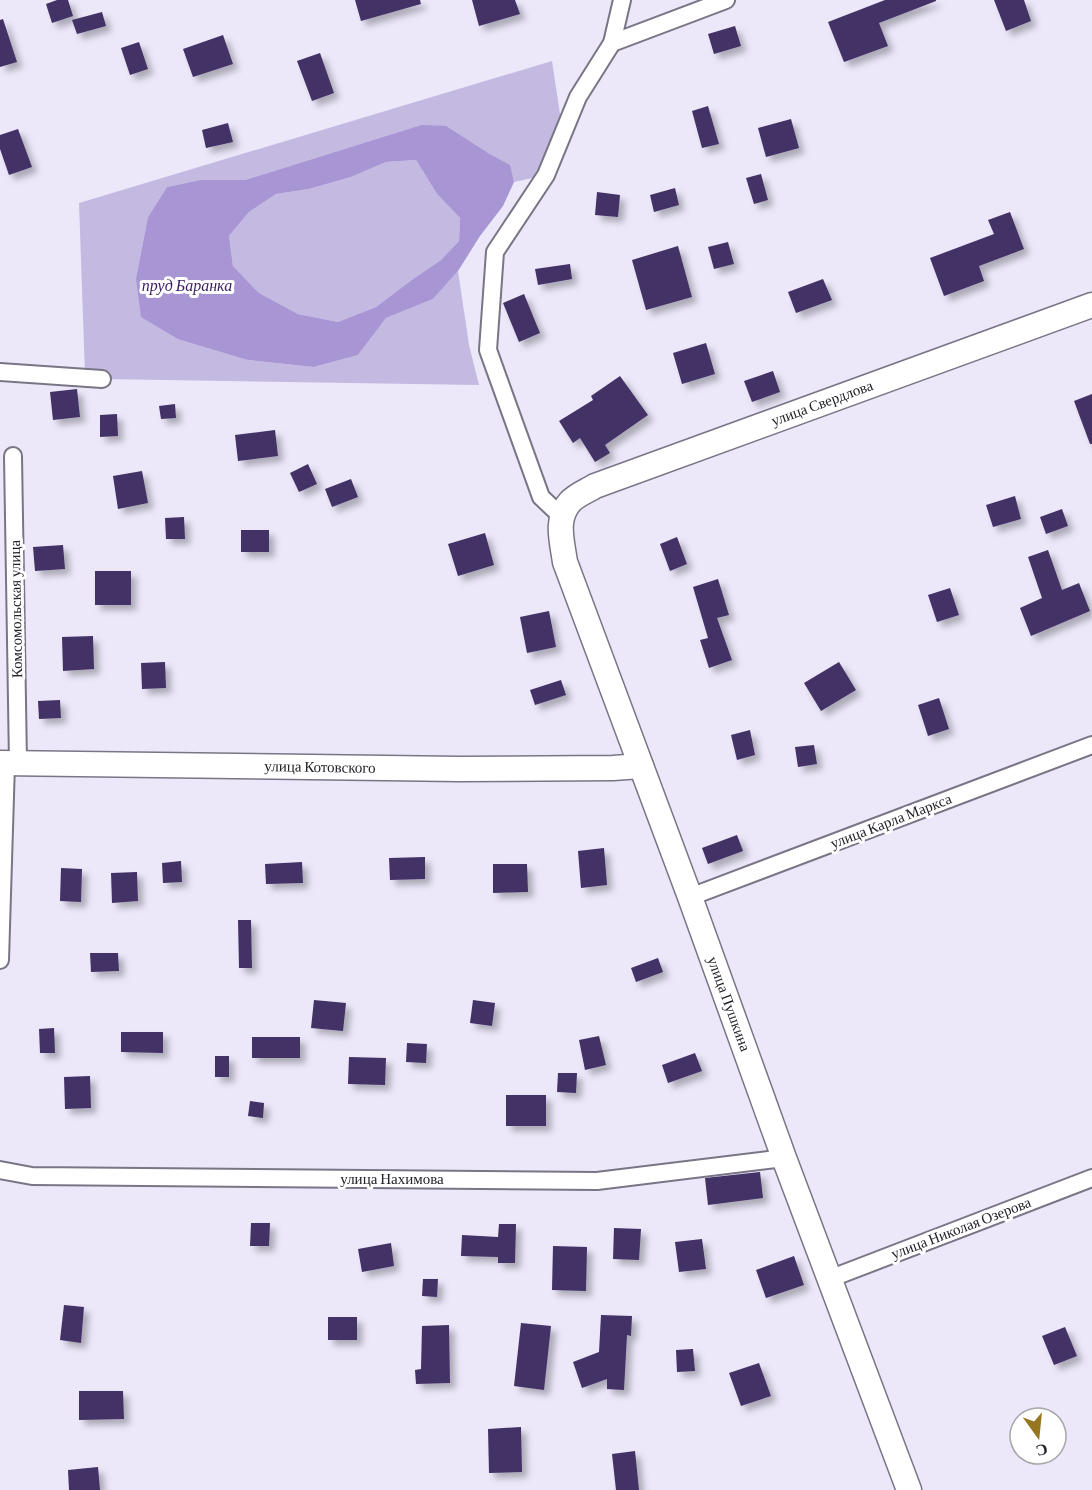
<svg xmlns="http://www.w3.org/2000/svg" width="1092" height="1490" viewBox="0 0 1092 1490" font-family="'Crimson Pro',serif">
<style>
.green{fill:#c4b9e0}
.water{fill:#a895d4;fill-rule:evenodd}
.building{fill:#433066;filter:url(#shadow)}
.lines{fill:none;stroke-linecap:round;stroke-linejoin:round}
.minor-casing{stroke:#797585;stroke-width:20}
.secondary-casing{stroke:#797585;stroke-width:27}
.minor{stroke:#fff;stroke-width:16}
.secondary{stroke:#fff;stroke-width:24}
.labels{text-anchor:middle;stroke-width:6;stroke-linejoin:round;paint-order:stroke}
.street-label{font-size:15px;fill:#242229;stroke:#fff}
.water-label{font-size:16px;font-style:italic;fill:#3a1c65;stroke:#fff}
</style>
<defs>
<filter id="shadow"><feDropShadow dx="5.5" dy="5.5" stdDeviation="3" flood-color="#0004"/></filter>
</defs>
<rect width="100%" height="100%" fill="#ece8fa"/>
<g class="green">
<polygon points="552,61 563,134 546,175 514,182 509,165 488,153 421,125 245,180 200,180 167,187 148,217 136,278 248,360 314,367 358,355 386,318 433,299 458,271 469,345 479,385 102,379 85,374 79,203"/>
<polygon points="416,160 437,194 460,218 459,241 441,260 413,279 376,307 338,322 298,314 259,293 233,266 229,236 249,212 276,194 309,189 351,177 386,162"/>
</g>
<path class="water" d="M421 125 446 126 488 153 510 165 514 182 503 206 480 236 458 271 433 299 386 318 358 355 314 367 248 360 178 339 141 317 136 278 148 217 167 187 200 180H245ZM416 160 437 194 460 218 459 241 441 260 413 279 376 307 338 322 298 314 259 293 233 266 229 236 249 212 276 194 309 189 351 177 386 162Z"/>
<g class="building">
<polygon points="57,0 68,0 73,16 52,23 46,4"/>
<polygon points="355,0 420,0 421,4 361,21"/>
<polygon points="472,0 515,0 520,14 479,26"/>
<polygon points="885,0 936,0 936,1 879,23 888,46 844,62 828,22"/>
<polygon points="994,0 1024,0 1031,21 1006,31"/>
<polygon points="102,12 106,26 77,34 72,20"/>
<polygon points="3,19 17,62 0,67 0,20"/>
<polygon points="735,26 741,46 714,54 708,34"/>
<polygon points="223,35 233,64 193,77 183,49"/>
<polygon points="139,42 148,69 130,75 121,48"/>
<polygon points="320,53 334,93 312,101 297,61"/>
<polygon points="708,106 719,144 702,148 692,111"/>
<polygon points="791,119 799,148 766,157 758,128"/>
<polygon points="228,123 233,142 206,148 202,130"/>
<polygon points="18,129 32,167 9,175 0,149 0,135"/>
<polygon points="761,174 768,200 754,204 746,178"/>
<polygon points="675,188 679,205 654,212 650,195"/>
<polygon points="597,192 620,195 618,217 595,215"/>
<polygon points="1010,212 1024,249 979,266 984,281 944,296 930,258 994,234 988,220"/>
<polygon points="728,242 734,264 714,269 708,247"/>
<polygon points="678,246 692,297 646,310 632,260"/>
<polygon points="570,264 572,279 538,285 535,269"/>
<polygon points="823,279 832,300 796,313 788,292"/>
<polygon points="524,294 540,333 519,342 503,303"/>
<polygon points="706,343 715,374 682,384 673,353"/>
<polygon points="773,371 780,392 752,402 744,381"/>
<polygon points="620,376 648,415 605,445 610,453 595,462 580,438 573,443 559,421 593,400 591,396"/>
<polygon points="77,389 80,417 53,420 50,392"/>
<polygon points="1092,394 1092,444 1090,444 1074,401"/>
<polygon points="175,404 176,418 161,419 159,406"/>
<polygon points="117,414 118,436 100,437 100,415"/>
<polygon points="275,430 278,456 238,461 235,435"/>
<polygon points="308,464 317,484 299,492 290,473"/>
<polygon points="142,471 148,503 118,509 113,476"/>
<polygon points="351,479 358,497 332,507 325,489"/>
<polygon points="1015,496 1021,519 993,527 986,505"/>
<polygon points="1062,509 1068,526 1046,534 1040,517"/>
<polygon points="184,517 185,539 166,539 165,518"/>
<rect x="241" y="530" width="28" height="22"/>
<polygon points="485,533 494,565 458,576 448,544"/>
<polygon points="677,537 687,564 670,571 660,544"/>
<polygon points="63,545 65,569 35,571 33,547"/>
<polygon points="1048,550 1062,590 1079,583 1090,611 1031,636 1020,608 1042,598 1028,557"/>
<rect x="95" y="571" width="36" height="34"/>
<polygon points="718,579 729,615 717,618 732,660 709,668 700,640 708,638 693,587"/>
<polygon points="950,588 959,615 937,622 928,595"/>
<polygon points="549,611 556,647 527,653 520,617"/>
<polygon points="93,636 94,669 63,671 62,637"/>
<polygon points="165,662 166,688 142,689 141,663"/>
<polygon points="839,662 856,690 821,711 804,683"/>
<polygon points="561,680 566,695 535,705 530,690"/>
<polygon points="939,698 949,729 928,736 918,705"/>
<polygon points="60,700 61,718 39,719 38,701"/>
<polygon points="750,730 755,755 737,760 731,735"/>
<polygon points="814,745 817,764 798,767 795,747"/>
<polygon points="737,835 743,851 708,864 702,848"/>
<polygon points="604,848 607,885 581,888 578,851"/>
<polygon points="425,857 425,879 390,880 389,858"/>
<polygon points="181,861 182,882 163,883 162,863"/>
<polygon points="302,862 303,883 266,884 265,864"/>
<polygon points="493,864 527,864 528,892 493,893"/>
<polygon points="61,868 82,869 81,902 60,901"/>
<polygon points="137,872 138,901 112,903 111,873"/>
<polygon points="238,920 251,920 252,968 239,968"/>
<polygon points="90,953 118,953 119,971 91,972"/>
<polygon points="658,958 663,972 636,982 631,968"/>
<polygon points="314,1000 346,1003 343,1031 311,1028"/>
<polygon points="473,1000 495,1003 492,1026 470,1023"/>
<polygon points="54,1028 55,1053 40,1053 39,1029"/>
<polygon points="121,1032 163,1032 163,1053 121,1052"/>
<polygon points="599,1036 606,1065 585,1070 579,1040"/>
<rect x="252" y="1037" width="48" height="21"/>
<polygon points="407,1043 427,1044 426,1063 406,1062"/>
<polygon points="695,1053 702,1071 668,1083 662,1065"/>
<rect x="215" y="1056" width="14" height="21"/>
<polygon points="349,1057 386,1058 385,1085 348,1084"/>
<polygon points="558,1073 577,1073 576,1093 557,1092"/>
<polygon points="90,1076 91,1108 65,1109 64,1077"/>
<rect x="506" y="1095" width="40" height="31"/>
<polygon points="250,1101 264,1103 263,1118 248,1116"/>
<polygon points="760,1172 763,1198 708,1205 705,1178"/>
<polygon points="251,1223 270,1223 269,1246 250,1246"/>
<polygon points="499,1224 516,1224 515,1263 498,1263 498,1257 461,1256 462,1235 498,1237"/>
<polygon points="614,1228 641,1229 639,1260 613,1259"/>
<polygon points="702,1239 706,1269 679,1272 675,1242"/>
<polygon points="391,1243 394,1266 362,1272 358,1249"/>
<polygon points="553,1246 587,1247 586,1291 552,1290"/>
<polygon points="794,1256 804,1285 766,1298 756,1270"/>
<polygon points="423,1279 438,1279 437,1297 422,1296"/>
<polygon points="64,1305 84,1307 81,1343 60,1340"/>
<polygon points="601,1315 632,1316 631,1336 627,1335 624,1390 607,1389 607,1379 582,1388 573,1362 599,1352"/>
<rect x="328" y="1317" width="29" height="23"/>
<polygon points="521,1323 551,1326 544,1390 514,1386"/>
<polygon points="449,1325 450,1383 416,1384 415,1370 421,1369 422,1326"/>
<polygon points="1065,1327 1077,1356 1054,1365 1042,1336"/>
<polygon points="693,1349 695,1371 677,1372 676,1350"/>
<polygon points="759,1363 771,1396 741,1406 729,1373"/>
<polygon points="79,1391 123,1391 124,1419 79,1420"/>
<polygon points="521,1427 522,1472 489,1473 488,1429"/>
<polygon points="635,1451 639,1490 616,1490 612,1454"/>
<polygon points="98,1467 100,1490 69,1490 68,1470"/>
</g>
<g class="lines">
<g class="minor-casing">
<g id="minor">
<polyline points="612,43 726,0"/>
<polyline points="0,372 102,379"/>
<polyline points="13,456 18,763"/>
<polyline points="561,516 541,497 488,350 495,252 546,175 578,97 612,43 622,0"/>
<polyline points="690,897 1092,745"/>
<polyline points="0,960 6,763"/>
<polyline points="0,1170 32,1176 597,1181 784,1158"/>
<polyline points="829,1279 1092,1178"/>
</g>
</g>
<g class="secondary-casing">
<g id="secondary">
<polyline points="0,763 459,769 613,768 641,766"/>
<path d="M909 1490 784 1158 690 897 565 562C562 541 555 519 570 502 576 495 587 491 595 486L1092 305"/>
</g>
</g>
<use href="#minor" class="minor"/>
<use href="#secondary" class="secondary"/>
</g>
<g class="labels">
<g class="street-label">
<text transform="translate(822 403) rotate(-20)" y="5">улица Свердлова</text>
<text transform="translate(16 609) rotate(-91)" y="5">Комсомольская улица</text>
<text transform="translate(320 767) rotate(1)" y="5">улица Котовского</text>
<text transform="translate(891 821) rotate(-21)" y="5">улица Карла Маркса</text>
<text transform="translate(729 1004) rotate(70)" y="5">улица Пушкина</text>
<text x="392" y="1184">улица Нахимова</text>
<text transform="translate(961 1228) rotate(-21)" y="5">улица Николая Озерова</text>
</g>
<g class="water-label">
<text x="187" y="291">пруд Баранка</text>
</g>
</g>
<g transform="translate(1038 1436) rotate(165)"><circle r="28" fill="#ffffff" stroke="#a7a7a9" stroke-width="1.5"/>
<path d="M0-4.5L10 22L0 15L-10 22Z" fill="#967720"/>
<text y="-9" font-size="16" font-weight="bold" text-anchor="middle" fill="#242229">С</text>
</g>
</svg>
